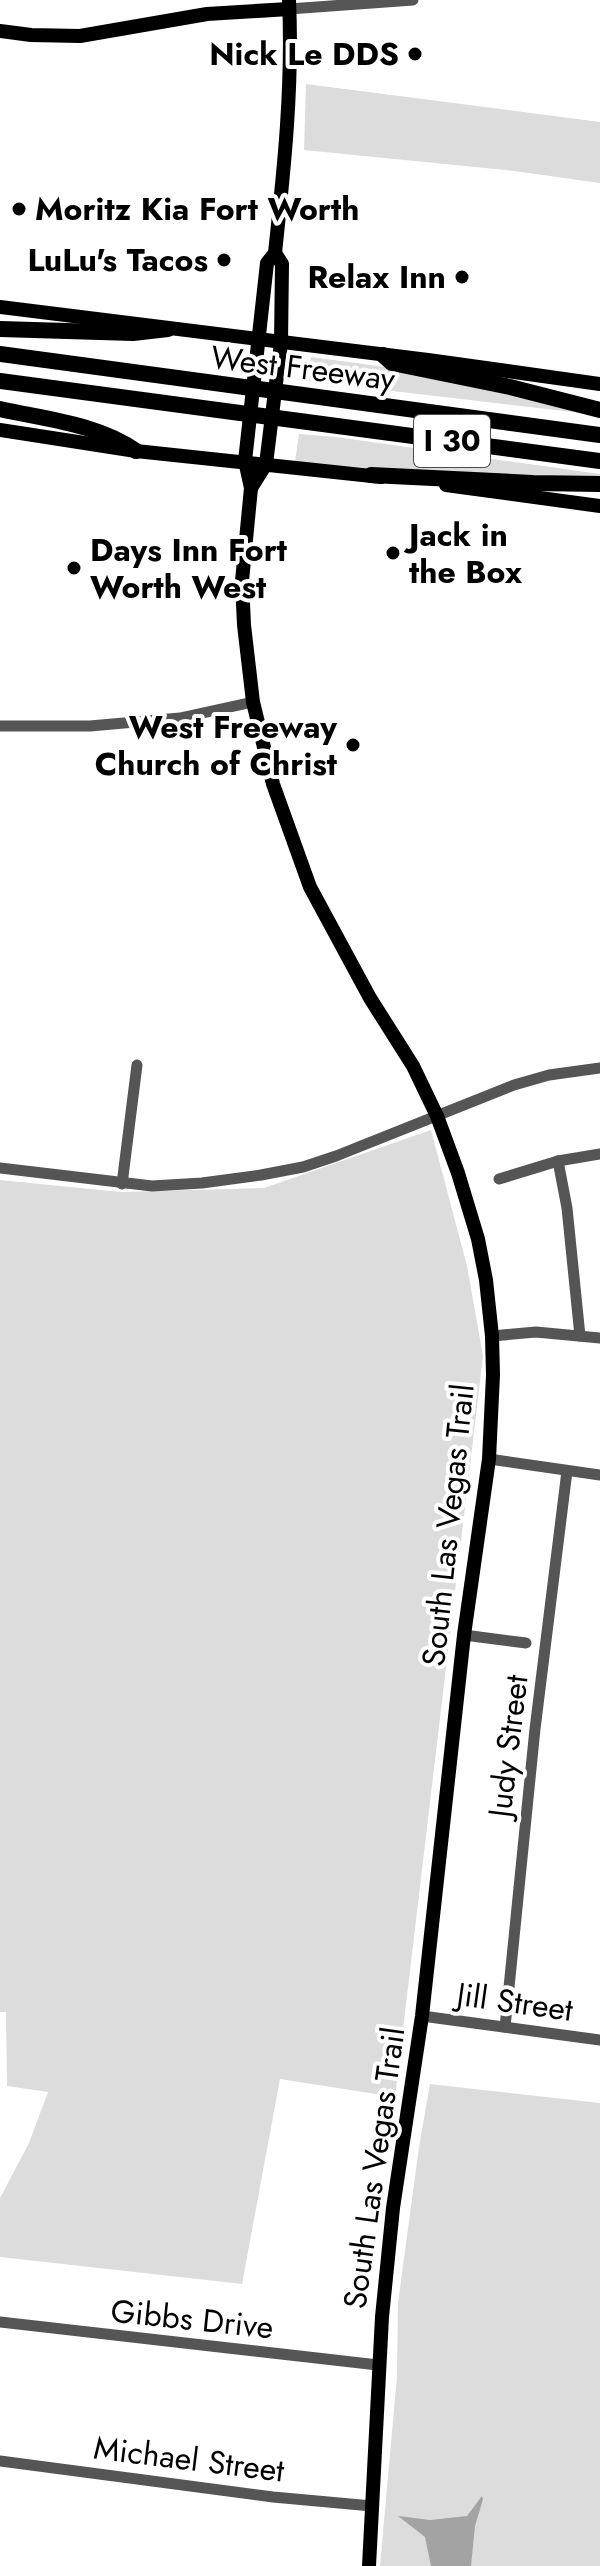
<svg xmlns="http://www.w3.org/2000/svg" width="600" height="2566" viewBox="0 0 600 2566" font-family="Jost,sans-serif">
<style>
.green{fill:#dcdcdc}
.water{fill:#a3a3a3}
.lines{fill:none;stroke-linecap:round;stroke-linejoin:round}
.minor{stroke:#555;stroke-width:11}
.major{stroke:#000;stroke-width:14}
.highway{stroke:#000;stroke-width:16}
.poi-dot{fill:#000;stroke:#fff;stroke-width:3}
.labels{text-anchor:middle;stroke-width:8;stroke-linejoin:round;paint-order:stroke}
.shield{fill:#fff;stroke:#4c4c4c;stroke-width:2}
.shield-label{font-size:30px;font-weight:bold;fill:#000}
.poi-label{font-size:32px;font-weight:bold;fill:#000;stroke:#fff;text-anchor:end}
.street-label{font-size:32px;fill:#000;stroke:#fff}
</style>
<rect width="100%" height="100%" fill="#fff"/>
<g class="green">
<polygon points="306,84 600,122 600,183 514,171 304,150"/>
<polygon points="311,357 400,369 599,415 307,381"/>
<polygon points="299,434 336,437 600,474 600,477 387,470 295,462"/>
<polygon points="431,1130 467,1266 483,1356 395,2097 280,2079 242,2284 0,2257 0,2198 29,2143 48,2092 7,2086 6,2012 0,2012 0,1180 121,1192 264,1188"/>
<polygon points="430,2084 600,2103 600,2566 380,2566 397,2376 398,2303 419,2147"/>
</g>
<polygon class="water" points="482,2496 483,2499 475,2526 471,2566 431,2566 425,2537 398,2516 430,2520 467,2516"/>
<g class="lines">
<g class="minor">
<polyline points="289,9 413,0"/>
<polyline points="0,726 90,726 180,718 253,702"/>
<polyline points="558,1161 567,1208 580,1336"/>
<polyline points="0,1168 152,1186 202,1183 261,1175 303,1167 336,1156 514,1085 549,1075 600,1068"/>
<polyline points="499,1179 558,1161 600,1154"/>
<polyline points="122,1184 137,1065"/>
<polyline points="492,1336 536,1332 600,1338"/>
<polyline points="489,1459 600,1475"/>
<polyline points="464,1635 526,1643"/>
<polyline points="422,2016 600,2040"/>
<polyline points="505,2027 535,1729 567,1471"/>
<polyline points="0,2322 378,2365"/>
<polyline points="0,2461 273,2497 372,2506"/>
</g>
<g class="major">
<path d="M289 0C293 85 284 169 275 253L267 263 245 461 251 488 242 581 244 625 253 702 273 784 310 887 370 998 413 1066 437 1116 458 1173 478 1239 486 1280 492 1336 493 1375 489 1459 464 1635 422 2016 393 2208 382 2317 369 2566"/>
<polyline points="0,31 31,35 80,36 207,14 289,9"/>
<polyline points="0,307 428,360 600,384"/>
<polyline points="0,430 136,451 381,477"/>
<polyline points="446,485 600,506"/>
<polyline points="251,488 266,464 281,343 282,264 275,253"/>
</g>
<g class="highway">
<polyline points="0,329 133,333 168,329"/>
<polyline points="0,354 600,435"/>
<polyline points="383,355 392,363 510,387 600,410"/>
<polyline points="0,381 600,461"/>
<path d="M0 409C44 419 99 424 136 451"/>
<polyline points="371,475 533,483 600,484"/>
</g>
</g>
<g class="poi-dot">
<circle cx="415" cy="54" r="8"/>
<circle cx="19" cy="209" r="8"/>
<circle cx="224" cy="260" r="8"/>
<circle cx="462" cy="277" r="8"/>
<circle cx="393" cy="553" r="8"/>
<circle cx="74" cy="568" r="8"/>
<circle cx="353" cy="745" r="8"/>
</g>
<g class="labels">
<rect class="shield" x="414" y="415" width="76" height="52" rx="6"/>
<g class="shield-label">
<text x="452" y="451">I 30</text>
</g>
<g class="poi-label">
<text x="399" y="65">Nick Le DDS</text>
<text x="35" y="220" text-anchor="start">Moritz Kia Fort Worth</text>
<text x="208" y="271">LuLu's Tacos</text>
<text x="446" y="288">Relax Inn</text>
<text x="409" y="546" text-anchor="start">Jack in<tspan x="409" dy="37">the Box</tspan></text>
<text x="90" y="561" text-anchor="start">Days Inn Fort<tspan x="90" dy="37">Worth West</tspan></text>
<text x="337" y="738">West Freeway<tspan x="337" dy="37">Church of Christ</tspan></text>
</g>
<g class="street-label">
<text transform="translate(303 368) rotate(7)" y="11">West Freeway</text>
<text transform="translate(448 1525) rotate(-84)" y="11">South Las Vegas Trail</text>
<text transform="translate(508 1746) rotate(-83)" y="11">Judy Street</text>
<text transform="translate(515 2002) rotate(8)" y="11">Jill Street</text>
<text transform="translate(374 2168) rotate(-82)" y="11">South Las Vegas Trail</text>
<text transform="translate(192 2319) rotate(6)" y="11">Gibbs Drive</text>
<text transform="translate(189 2459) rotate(7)" y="11">Michael Street</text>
</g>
</g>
</svg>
